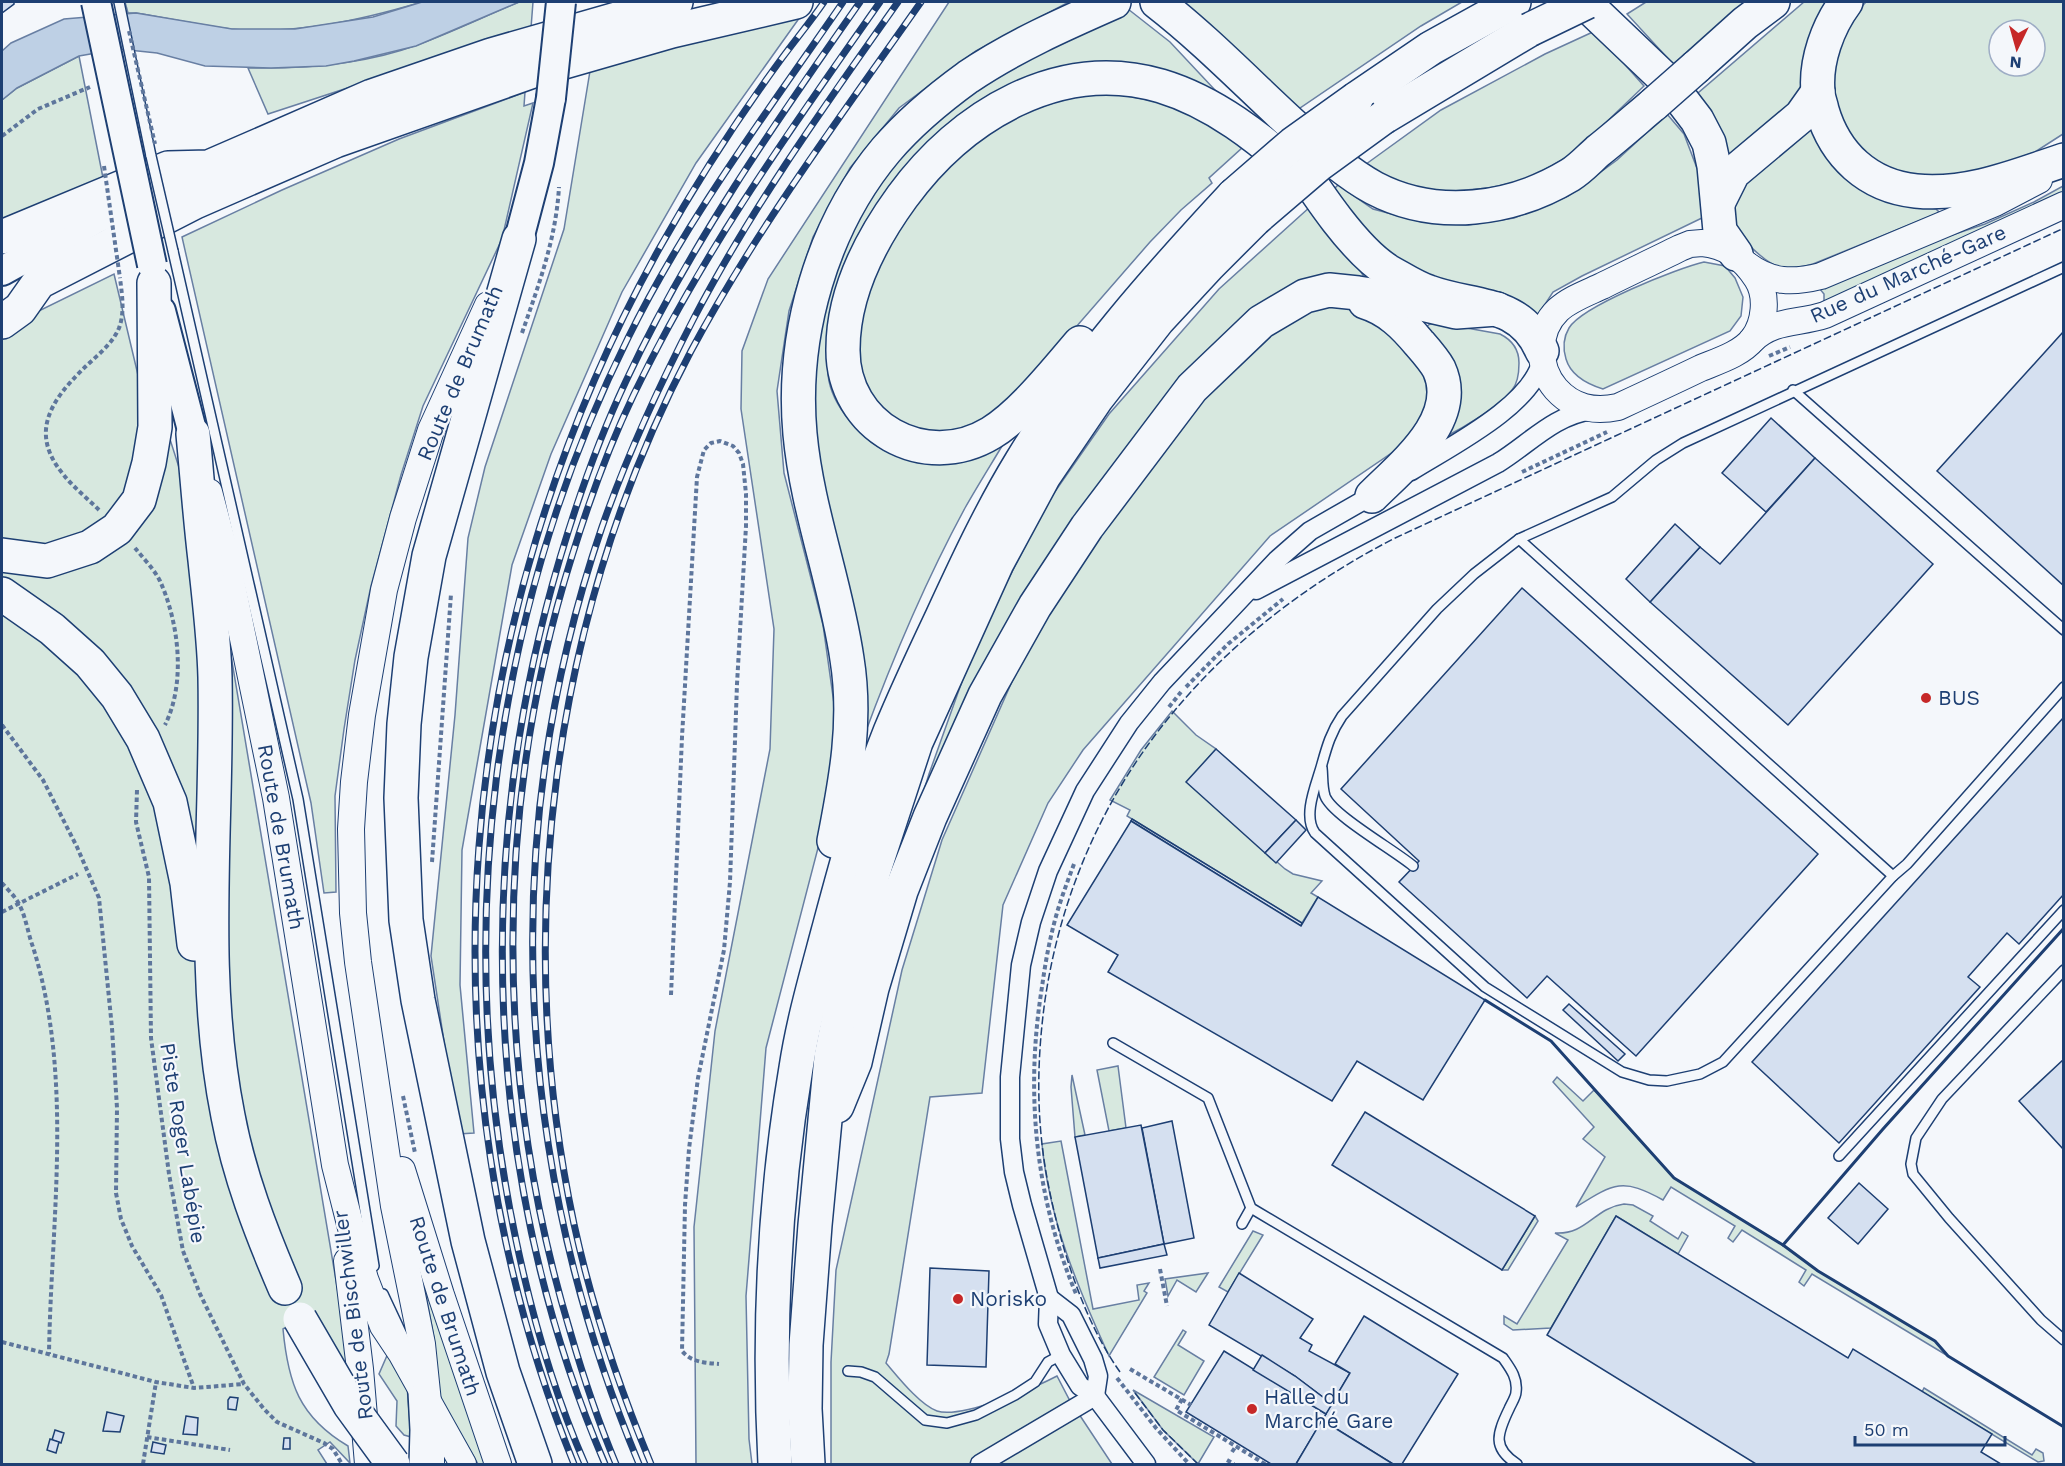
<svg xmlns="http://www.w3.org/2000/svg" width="2065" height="1466" viewBox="0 0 2065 1466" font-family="'Work Sans',sans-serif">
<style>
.green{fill:#d7e8df;stroke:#687fa3;stroke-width:1.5;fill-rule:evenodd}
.water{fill:#bed0e5;stroke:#687fa3;stroke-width:1.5}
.building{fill:#d5e0f0;stroke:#1d3f73;stroke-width:1.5}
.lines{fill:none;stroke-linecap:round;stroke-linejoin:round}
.lane-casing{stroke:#1d3f73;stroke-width:12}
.street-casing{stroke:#1d3f73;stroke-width:21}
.secondary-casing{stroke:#1d3f73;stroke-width:28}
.primary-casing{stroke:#1d3f73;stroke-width:32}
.highway-casing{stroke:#1d3f73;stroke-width:36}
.path{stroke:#5e769c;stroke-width:4;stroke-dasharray:4.5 3;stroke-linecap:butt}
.lane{stroke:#f4f7fb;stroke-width:9}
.street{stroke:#f4f7fb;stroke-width:18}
.secondary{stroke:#f4f7fb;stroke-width:26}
.primary{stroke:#f4f7fb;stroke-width:28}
.highway{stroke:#f4f7fb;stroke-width:33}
.rail-casing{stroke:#1d3f73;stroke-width:7}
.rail{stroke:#f4f7fb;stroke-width:4.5;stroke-dasharray:14;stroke-linecap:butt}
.lane-bridge-casing{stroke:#1d3f73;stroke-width:12;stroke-linecap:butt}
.primary-bridge-casing{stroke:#1d3f73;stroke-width:32;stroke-linecap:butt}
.highway-bridge-casing{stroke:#1d3f73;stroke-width:36;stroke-linecap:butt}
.path-bridge{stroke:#5e769c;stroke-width:4;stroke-dasharray:4.5 3;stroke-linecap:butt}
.lane-bridge{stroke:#f4f7fb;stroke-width:9}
.primary-bridge{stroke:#f4f7fb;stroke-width:28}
.highway-bridge{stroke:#f4f7fb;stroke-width:33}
.fence{stroke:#1d3f73;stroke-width:1.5;stroke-dasharray:8 3;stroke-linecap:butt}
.wall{stroke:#1d3f73;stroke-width:3}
.poi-dot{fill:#c62828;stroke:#f4f7fb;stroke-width:2}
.labels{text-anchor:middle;stroke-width:4.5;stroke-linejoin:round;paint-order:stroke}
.street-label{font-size:21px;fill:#1d3f73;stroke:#f4f7fb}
.poi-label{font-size:21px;fill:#1d3f73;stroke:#f4f7fb;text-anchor:start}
</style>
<rect width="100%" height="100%" fill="#f4f7fb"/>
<g class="green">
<path d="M125 2H422C361 20 296 35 231 29 199 25 167 18 136 13H128Z"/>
<path d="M519 2H533L531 28 268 114 248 68C304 69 363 65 417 45 451 33 485 16 519 2Z"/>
<polygon points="949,2 1069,2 976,51 899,108 850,168 813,237 789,311 777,391 784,473 823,625 836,718 831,798 766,1048 746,1296 749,1439 752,1464 696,1464 694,1227 715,1031 770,749 774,629 741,409 742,351 768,279"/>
<polygon points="1183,2 1462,2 1421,26 1297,110"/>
<polygon points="1646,2 1752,2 1707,35 1673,64 1627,14"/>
<polygon points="1804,2 1831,2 1797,107 1730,163 1715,124 1698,93"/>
<path d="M1866 2H2063V134L2035 152 1965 178 1925 180 1886 168 1852 143 1834 108 1832 67 1846 23ZM1999 30H2035V66H1999Z"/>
<path d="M1128 9 1170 42 1230 106 1162 76 968 113 829 335C828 351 826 366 829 381 835 410 867 446 895 454 903 456 914 452 922 451 950 448 977 444 1005 441 992 463 978 485 965 508 925 582 892 660 863 739L805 442 830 256 918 124 1085 25Z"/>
<polygon points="800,17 696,163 622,292 551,454 512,565 462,850 460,985 474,1133 458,1134 431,956 455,715 468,538 485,467 564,229 590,71 711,35"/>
<polygon points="1595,31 1644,86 1573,154 1526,180 1489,188 1442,192 1401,185 1362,167 1441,110 1545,54"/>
<polygon points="79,56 104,183 2,246 2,100 17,88"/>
<polygon points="1093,90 1183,106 1243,147 1209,178 1212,183 1181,210 1150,242 1015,397 971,431 953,437 897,428 854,373 865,289 922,187 997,121"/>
<polygon points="525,92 524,106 533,103 502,239 423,406 401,475 371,586 355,660 344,729 335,796 336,892 324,893 311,803 182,237 282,190 399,139"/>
<polygon points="1667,114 1684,134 1698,171 1704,217 1582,276 1553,292 1536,318 1412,271 1373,246 1331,192 1338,185 1373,209 1422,222 1468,225 1514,218 1568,196 1617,160"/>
<path d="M1809 122 1917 206 1936 209 1939 212 1936 214 1813 264C1802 267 1791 269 1780 267 1766 264 1733 233 1731 219 1730 210 1733 199 1734 191Z"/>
<polygon points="2063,186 2063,193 1824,303 1824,294 1819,288 1844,280 1937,240 1985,224 2034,202"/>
<polygon points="1311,206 1351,254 1365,279 1334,277 1170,399 906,849 929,774 975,645 1047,503 1109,414 1219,289"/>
<path d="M1704 262 1725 266 1735 278 1743 297 1741 316 1730 331 1603 389C1587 384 1571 376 1566 359 1563 349 1563 338 1569 328 1582 306 1678 268 1704 262Z"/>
<path d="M114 274 142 392 168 433 222 602 350 1364 339 1365 310 1313 283 1329C288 1383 299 1417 348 1446L350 1463 330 1442 318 1450 327 1464H2V329Z"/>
<path d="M1323 304 1354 305 1382 317 1429 372 1433 395 1415 437 1270 536 1083 750 1048 803 1003 905 982 1093 930 1097 889 1354 886 1363C898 1377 920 1405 937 1411 961 1419 1034 1388 1057 1376L1069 1399 1112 1464H831V1362L836 1270 902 970 942 840 1029 643 1132 486 1210 384 1269 328Z"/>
<path d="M1439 323 1500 334C1512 340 1519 349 1519 363 1519 373 1518 383 1512 390 1501 406 1461 429 1443 438L1426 327 1430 324Z"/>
<polygon points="1172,711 1196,735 1216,749 1187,782 1285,869 1293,874 1322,881 1311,893 1318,897 1302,923 1127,816 1130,810 1110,800 1141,750"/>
<polygon points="1118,1066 1126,1128 1109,1131 1097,1070"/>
<polygon points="1072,1075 1085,1135 1075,1137 1071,1087"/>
<path d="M1557 1077 1583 1101 1594 1090 1674 1178 1783 1245 1818 1271 1935 1341 1948 1356 1812 1274 1804 1286 1799 1282 1806 1270 1742 1230 1733 1242 1728 1238 1735 1226 1671 1187 1663 1200C1622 1177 1613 1184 1576 1207L1605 1157 1583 1139 1594 1127 1553 1082Z"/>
<path d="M1061 1141 1093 1309 1139 1300 1137 1285 1149 1283 1144 1291 1147 1293 1109 1356C1078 1288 1049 1220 1042 1144Z"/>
<path d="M1624 1204 1633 1205 1653 1216 1650 1221 1678 1239 1682 1232 1688 1236 1678 1254 1616 1216 1551 1328 1513 1330 1504 1324V1316L1517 1324 1568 1240 1555 1233C1587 1235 1594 1208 1624 1204Z"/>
<polygon points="1535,1216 1538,1221 1508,1270 1502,1270"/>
<polygon points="1253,1231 1263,1235 1228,1292 1219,1287"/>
<polygon points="420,1262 490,1464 478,1464 440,1398 434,1338"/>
<polygon points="1208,1273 1196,1292 1177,1280 1168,1296 1165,1279"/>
<polygon points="1183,1330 1186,1332 1178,1345 1204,1361 1184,1395 1154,1377"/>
<polygon points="389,1351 407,1386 411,1437 404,1435 396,1426 397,1401 379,1374"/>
<polygon points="1924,1388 2032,1455 2036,1449 2043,1453 2044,1461 2038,1462 1922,1392"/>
<polygon points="1133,1390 1214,1437 1198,1464 1163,1430"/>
</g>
<polygon class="water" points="422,2 519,2 416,46 354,61 326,66 271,68 205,66 157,53 119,49 79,56 17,88 2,100 2,51 11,43 64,19 136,13 232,29 295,29 373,17"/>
<g class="building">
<polygon points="2,2 14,2 14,4 2,13"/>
<polygon points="2064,331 2064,586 1937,471"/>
<polygon points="1771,418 1815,458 1766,512 1722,473"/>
<polygon points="1815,458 1933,564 1788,725 1650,602 1700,547 1720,564"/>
<polygon points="1675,524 1700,547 1650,602 1626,579"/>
<polygon points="1522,588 1818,854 1636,1056 1547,976 1527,998 1399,882 1419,861 1341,789"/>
<polygon points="2064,717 2064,894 2019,944 2007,933 1968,977 1980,987 1839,1143 1752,1062"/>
<polygon points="1216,749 1296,820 1265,853 1186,782"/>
<polygon points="1132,819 1302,923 1301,926 1131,821"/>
<polygon points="1296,820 1306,830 1276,863 1265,853"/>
<polygon points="1131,821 1301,926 1318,897 1485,1000 1423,1100 1357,1061 1332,1101 1108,972 1118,955 1067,925"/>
<polygon points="1569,1004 1625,1054 1618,1061 1563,1010"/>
<polygon points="2064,1059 2064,1150 2019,1101"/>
<polygon points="1365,1112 1535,1216 1502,1270 1332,1165"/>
<polygon points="1172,1121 1194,1238 1164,1244 1142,1128"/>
<polygon points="1141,1125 1164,1244 1098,1258 1075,1137"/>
<polygon points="1859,1183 1888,1209 1858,1244 1828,1218"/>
<polygon points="1616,1216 1848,1358 1853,1349 1992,1434 1981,1452 2001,1464 1756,1464 1547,1335"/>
<polygon points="1164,1244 1167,1255 1100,1268 1098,1258"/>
<polygon points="930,1268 989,1271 986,1367 927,1365"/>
<polygon points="1239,1273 1313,1319 1300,1338 1312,1345 1309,1351 1350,1373 1332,1404 1295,1376 1209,1325"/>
<polygon points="1364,1316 1458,1374 1402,1464 1393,1464 1322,1420 1350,1373 1335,1364"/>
<polygon points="1224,1351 1326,1414 1296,1464 1271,1464 1186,1412"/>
<polygon points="1262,1355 1295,1376 1332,1404 1326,1414 1253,1370"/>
<polygon points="230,1397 238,1398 236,1410 228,1409 228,1400"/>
<polygon points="107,1412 124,1416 120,1432 103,1431"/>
<polygon points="186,1416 198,1418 197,1435 183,1434"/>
<polygon points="1322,1420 1393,1464 1296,1464"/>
<polygon points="55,1430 64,1433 61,1443 52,1440"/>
<polygon points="284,1438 290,1438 290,1449 283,1449"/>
<polygon points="50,1439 59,1442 56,1453 47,1450"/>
<polygon points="153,1442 166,1445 164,1454 151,1452"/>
</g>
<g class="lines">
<g class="lane-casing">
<g id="lane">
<polyline points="119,2 151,156"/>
<polyline points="173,251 298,799 374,1266"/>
<polyline points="1793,390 2064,630"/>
<polyline points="1519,539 1893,876 1907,864 2064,687"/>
<path d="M1322 768C1323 776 1322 787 1325 796 1332 815 1394 850 1413 866"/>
<path d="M1893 876 1723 1062 1700 1074 1667 1081 1649 1080 1622 1072 1485 987 1315 833C1302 815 1317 783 1322 764 1327 746 1331 732 1342 716L1437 609 1474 574 1519 539 1612 497 1656 460 1683 443 2064 267"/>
<polyline points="2064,970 1942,1099 1916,1138 1911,1164 1913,1174 1949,1218 2041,1320 2064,1340"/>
<path d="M1113 1043 1208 1098 1251 1208 1503 1358C1510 1368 1518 1378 1516 1392 1516 1397 1511 1404 1509 1409 1497 1434 1492 1448 1517 1464"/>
<polyline points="1839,1156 2064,910"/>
<polyline points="1242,1224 1251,1208"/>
<polyline points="383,1294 405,1341"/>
<polyline points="848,1371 861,1372 875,1377 925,1420 947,1423 976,1415 1015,1395 1035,1382 1048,1362 1061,1355"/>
<polyline points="413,1392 415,1430 414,1464"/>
</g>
</g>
<g class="street-casing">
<g id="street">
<path d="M1411 471C1449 447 1532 406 1542 360"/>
<path d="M1256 590 1498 463C1529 444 1554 415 1592 410"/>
<polyline points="1049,1298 1071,1315 1093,1359 1098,1376 1095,1396"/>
<polyline points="980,1464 1095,1396"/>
<polyline points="1146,1464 1095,1396 1080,1386 1061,1355 1048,1324 1049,1298 1022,1205 1014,1172 1010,1139 1010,1077 1021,965 1031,922 1048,871 1085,791 1129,723 1162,682 1277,560 1310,531 1378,492"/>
</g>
</g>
<g class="secondary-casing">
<g id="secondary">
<path d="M1702 243C1726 245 1744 258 1757 279 1768 296 1765 323 1753 339 1741 354 1718 361 1701 368 1674 381 1646 394 1618 407 1594 412 1573 408 1556 389 1537 367 1536 331 1558 310 1570 299 1587 293 1602 286 1628 273 1654 261 1680 248L1690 244Z"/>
<path d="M1747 265C1771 283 1793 283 1821 276L1995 203 2039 180"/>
<path d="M1752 340C1774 319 1798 324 1825 315L2064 205"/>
<polyline points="209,492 226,556 276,798 335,1165 351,1228 365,1279 383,1326 401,1353 463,1464"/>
<polyline points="402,1170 441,1295 498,1464"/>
<polyline points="347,1261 360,1369 368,1464"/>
<polyline points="431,1464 431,1431 422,1344 394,1206 358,962 353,913 351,829 354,782 362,715 384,590 403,518 431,430 488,305"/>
</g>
</g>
<g class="primary-casing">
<g id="primary">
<polyline points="519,239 539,163 551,98"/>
<polyline points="2,271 96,219 199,171"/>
<polyline points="161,311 193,434"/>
</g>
</g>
<g class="highway-casing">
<g id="highway">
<path d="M1157 2C1206 40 1249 85 1295 127 1320 149 1345 172 1374 188 1437 221 1512 210 1570 175 1580 169 1589 159 1598 151 1617 136 1635 120 1654 104"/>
<polyline points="1584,2 1668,82 1697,120 1709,143 1714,166 1720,231 1736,254"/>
<path d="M1846 2C1828 26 1815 61 1818 92 1818 98 1821 104 1822 110 1835 155 1868 186 1916 191 1968 196 2016 176 2064 160"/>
<polyline points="1696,67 1745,23 1773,2"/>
<polyline points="1356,99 1431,48 1514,2"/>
<polyline points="1384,117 1529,30"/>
<path d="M1292 155C1315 190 1353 249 1388 271 1401 278 1416 288 1429 292 1472 308 1521 300 1542 351"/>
<polyline points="1718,203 1733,173 1801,116 1818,92"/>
<polyline points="2,237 168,168 209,167 372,96 491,55 676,2"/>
<polyline points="519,239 429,556 411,657 404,724 401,798 406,920 418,1000 468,1241 503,1372 535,1464"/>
<path d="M1365 302C1388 309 1404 325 1419 343 1426 351 1434 360 1439 369 1462 419 1403 465 1372 496"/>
<polyline points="2,322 20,309 39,282 195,202 335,141 533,71 672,31 796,2"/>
<path d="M1080 343C1056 371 1022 414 991 433 925 473 842 427 843 349 843 294 870 241 902 197 961 116 1059 56 1161 86 1214 102 1260 138 1300 175"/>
<path d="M193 434C197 476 200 518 205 560 209 599 214 638 215 677 218 823 199 971 228 1116 239 1175 261 1232 285 1288"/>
<polyline points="2,555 47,561 90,547 117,529 139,500 149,463 155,427 154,283"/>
<polyline points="2,594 52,629 90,663 117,696 143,739 170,802 187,883 194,944"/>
<path d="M834 841C846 780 857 721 847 659 836 583 807 510 800 434 791 335 822 226 886 150 910 122 939 98 968 77 1014 46 1064 24 1114 2"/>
<polyline points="837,1106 855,1062 872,988 901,891 930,817 985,695 1035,606 1087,527 1192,388 1261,322 1305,296 1329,290 1358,293 1404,300 1456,312 1497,309"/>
<path d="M775 1464C768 1332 774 1198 796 1068 803 1022 816 977 828 932 846 865 864 797 890 732 906 693 924 655 942 617 966 565 991 511 1021 462 1080 364 1157 278 1234 195"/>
<polyline points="808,1464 805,1409 806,1345 815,1225 831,1057 853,946 874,870 916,742 997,563 1044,476 1097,398 1158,320 1209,265 1255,219"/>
</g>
</g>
<g class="path">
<polyline points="2,136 38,109 90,87"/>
<path d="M522 333C539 284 556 239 559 187"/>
<polyline points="1769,356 1790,347"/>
<polyline points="1522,472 1607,432"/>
<path d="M99 510C87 498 73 487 63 474 29 433 51 401 82 370 95 357 112 345 119 328 125 312 122 295 120 278"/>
<path d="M135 548C143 558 154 569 160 581 179 623 186 683 165 725"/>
<polyline points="1186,687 1228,644 1283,599"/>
<polyline points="1169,707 1181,692"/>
<polyline points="2,725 43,780 77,847 99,898 112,1028 117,1108 116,1193 121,1219 132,1246 161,1295 194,1388"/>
<polyline points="137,790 136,822 149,877 151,1038 169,1174 183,1251 200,1294 244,1384 264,1409 277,1422 324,1443 333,1449 342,1464"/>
<polyline points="432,862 451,594"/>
<path d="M1074 864C1067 883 1060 901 1055 920 1049 942 1045 965 1042 987 1025 1092 1035 1198 1077 1296"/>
<path d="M2 883C7 889 15 896 19 904 26 917 28 934 33 947 74 1078 51 1220 49 1354"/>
<polyline points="2,912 78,874"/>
<path d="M671 995 682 737 697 477 704 450 711 443 720 441 733 446 739 453 743 464 746 494V526L737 684 730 882 724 950 698 1078 689 1149 685 1205 682 1351C691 1362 705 1363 719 1364"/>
<polyline points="403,1096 415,1153"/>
<polyline points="1160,1269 1167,1306"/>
<polyline points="2,1342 156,1382 194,1388 244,1384"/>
<polyline points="1130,1369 1191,1405"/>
<polyline points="1117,1378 1156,1428 1189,1464"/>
<polyline points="1182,1399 1176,1410 1265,1464"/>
<polyline points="147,1437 230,1450"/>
<polyline points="1232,1452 1236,1446"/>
<polyline points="1227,1460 1234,1464"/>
<polyline points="143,1464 156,1382"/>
</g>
<use href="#lane" class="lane"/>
<use href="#street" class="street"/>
<use href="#secondary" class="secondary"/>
<use href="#primary" class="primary"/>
<use href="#highway" class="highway"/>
<g class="rail-casing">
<g id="rail">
<path d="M574 1464C414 1068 452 621 659 249 696 183 738 118 782 58 796 39 811 21 824 2"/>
<path d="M585 1464C554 1393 532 1316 516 1240 452 937 490 616 628 338 687 218 768 111 843 2"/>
<path d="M605 1464C483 1179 472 854 560 558 578 498 599 438 626 381 689 246 775 123 860 2"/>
<path d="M616 1464C598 1421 583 1376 570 1331 494 1079 493 807 572 556 589 501 609 446 634 394 702 253 790 130 880 2"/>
<path d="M639 1464C514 1164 496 836 602 527 627 455 659 386 694 318 752 207 826 104 898 2"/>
<path d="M651 1464C619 1387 592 1307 574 1224 512 932 551 616 691 351 757 228 841 116 921 2"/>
</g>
</g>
<use href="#rail" class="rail"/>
<g class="lane-bridge-casing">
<polyline id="lane-bridge" points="151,156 173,251"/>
</g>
<g class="primary-bridge-casing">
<g id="primary-bridge">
<polyline points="96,2 152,265"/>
<polyline points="551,98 561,2"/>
</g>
</g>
<g class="highway-bridge-casing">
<g id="highway-bridge">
<polyline points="1529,30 1587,2"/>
<polyline points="1654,104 1696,67"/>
<polyline points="1234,195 1293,144 1356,99"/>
<polyline points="1255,219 1318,165 1384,117"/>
<polyline points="300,1319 350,1405 393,1464"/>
</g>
</g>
<g class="path-bridge">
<polyline points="129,31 155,144"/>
<polyline points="104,166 120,278"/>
</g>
<use href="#lane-bridge" class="lane-bridge"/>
<use href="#primary-bridge" class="primary-bridge"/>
<use href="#highway-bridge" class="highway-bridge"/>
<g class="fence">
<path d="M1120 1372C1085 1323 1062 1251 1050 1193 1036 1128 1036 1065 1045 1000 1076 791 1208 635 1393 539L2064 228"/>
<polyline points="1135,1393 1163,1430 1198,1464"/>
</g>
<g class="wall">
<polyline points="1485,1000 1551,1041 1674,1178 1783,1245 1883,1129 2064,928"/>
<polyline points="1783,1245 1818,1271 1935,1341 1948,1356 2064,1427"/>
</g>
</g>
<g class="poi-dot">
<circle cx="1926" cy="698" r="6"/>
<circle cx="958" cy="1299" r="6"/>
<circle cx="1252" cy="1409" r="6"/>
</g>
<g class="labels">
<g class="street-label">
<text transform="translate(1908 274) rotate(-24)" y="7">Rue du Marché-Gare</text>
<text transform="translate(460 373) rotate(-67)" y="7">Route de Brumath</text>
<text transform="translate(281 837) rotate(80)" y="7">Route de Brumath</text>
<text transform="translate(183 1143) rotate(81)" y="7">Piste Roger Labépie</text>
<text transform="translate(445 1306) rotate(72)" y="7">Route de Brumath</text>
<text transform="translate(353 1315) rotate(-97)" y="7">Route de Bischwiller</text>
</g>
<g class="poi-label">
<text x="1938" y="705">BUS</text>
<text x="970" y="1306">Norisko</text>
<text x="1264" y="1404">Halle du<tspan x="1264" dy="24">Marché Gare</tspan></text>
</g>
</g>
<rect width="2065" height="1466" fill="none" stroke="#1d3f73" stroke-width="6"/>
<g transform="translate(2017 48) rotate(185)"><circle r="28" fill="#f4f7fb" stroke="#9eadc5" stroke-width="1.5"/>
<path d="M0-4.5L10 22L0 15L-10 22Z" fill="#c62828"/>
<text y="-9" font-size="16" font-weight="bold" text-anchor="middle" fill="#1d3f73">N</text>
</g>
<path d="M1855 1436v9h150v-9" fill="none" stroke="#1d3f73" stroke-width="3"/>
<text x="1864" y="1436" font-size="18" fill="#1d3f73" stroke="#f4f7fb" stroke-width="4.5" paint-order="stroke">50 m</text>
</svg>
